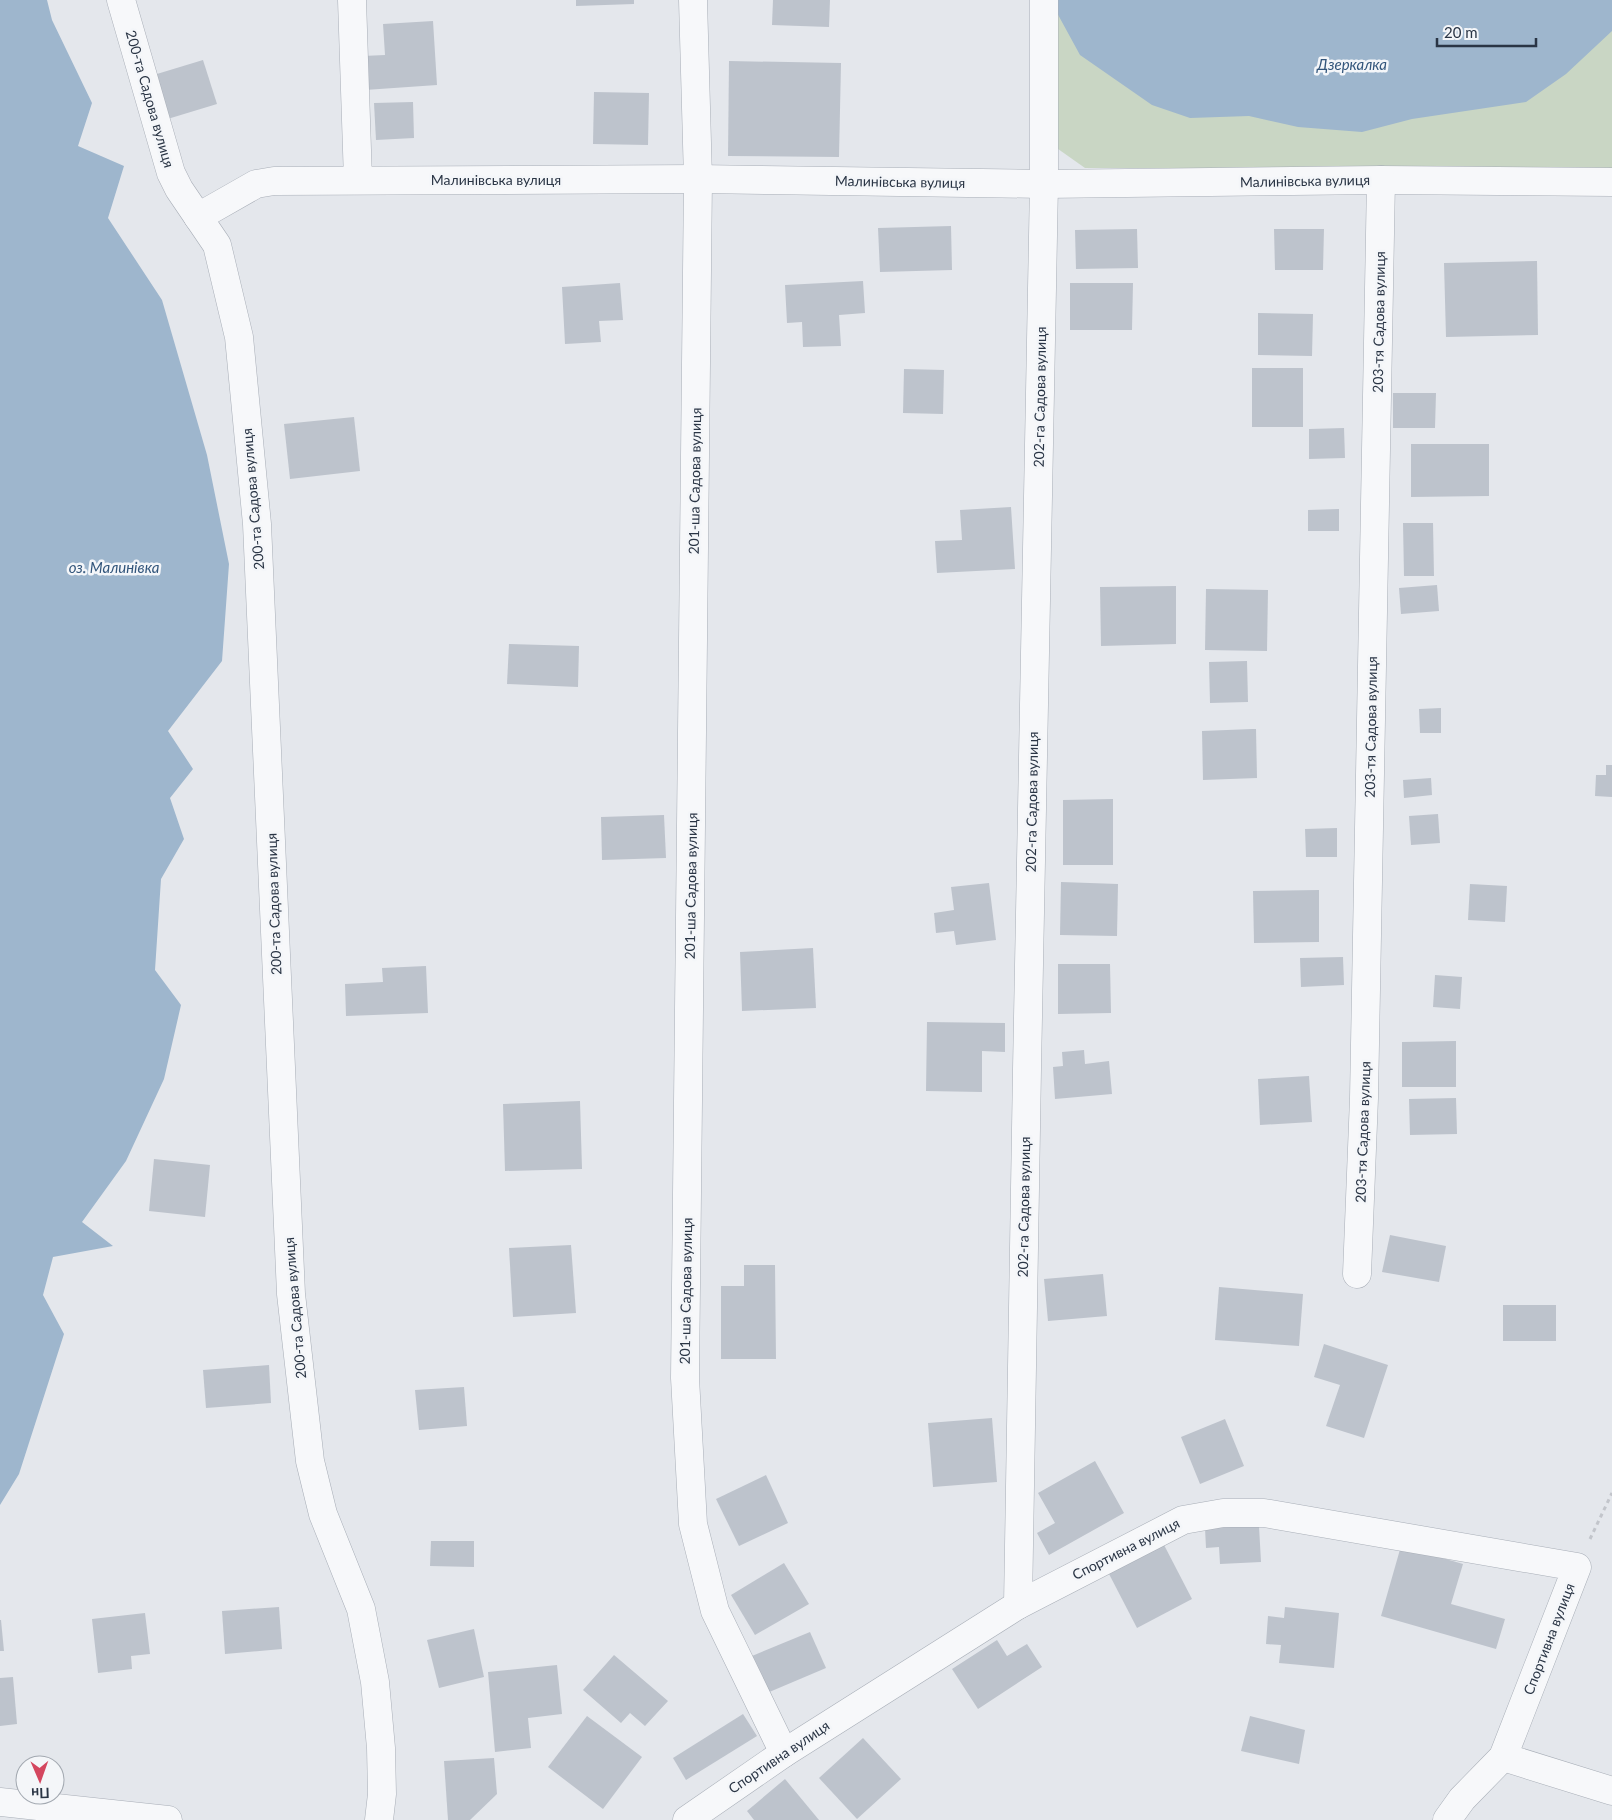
<svg xmlns="http://www.w3.org/2000/svg" width="1612" height="1820" viewBox="0 0 1612 1820" font-family="Lato,sans-serif">
<style>
.green{fill:#c9d6c4}
.water{fill:#9eb6cd}
.building{fill:#bdc3cc}
.lines{fill:none;stroke-linecap:round;stroke-linejoin:round}
.minor-casing{stroke:#a8aeb7;stroke-width:29}
.path{stroke:#c2c5cb;stroke-width:3;stroke-dasharray:4 4;stroke-linecap:butt}
.minor{stroke:#f7f8fa;stroke-width:28}
.labels{text-anchor:middle;stroke-width:5;stroke-linejoin:round;paint-order:stroke}
.street-label{font-size:14px;fill:#2a3545;stroke:#f4f6f9}
.water-label{font-size:15px;font-style:italic;fill:#32557b;stroke:#f4f6f9}
</style>
<rect width="100%" height="100%" fill="#e4e7ec"/>
<polygon class="green" points="1052,0 1612,0 1612,168 1085,168 1051,144"/>
<g class="water">
<polygon points="0,0 47,0 52,20 92,103 78,146 124,166 108,218 162,300 207,455 229,564 222,661 168,731 193,769 170,798 184,839 161,879 155,970 181,1005 164,1079 126,1161 82,1222 113,1246 53,1257 43,1295 64,1334 19,1474 0,1505"/>
<polygon points="1057,0 1612,0 1612,31 1566,74 1526,102 1412,119 1362,132 1298,127 1249,116 1190,118 1152,105 1080,55 1056,11"/>
</g>
<g class="building">
<polygon points="576,0 634,0 634,4 576,6"/>
<polygon points="773,0 830,0 829,27 772,25"/>
<polygon points="433,21 437,85 365,90 363,56 385,55 383,24"/>
<polygon points="203,60 217,104 161,121 147,77"/>
<polygon points="729,61 841,63 839,157 728,156"/>
<polygon points="594,92 649,93 648,145 593,144"/>
<polygon points="413,102 414,138 376,140 374,103"/>
<polygon points="951,226 952,270 880,272 878,228"/>
<polygon points="1137,229 1138,268 1076,269 1075,230"/>
<polygon points="1274,229 1324,229 1323,270 1275,270"/>
<polygon points="1537,261 1538,335 1446,337 1444,263"/>
<polygon points="863,281 865,313 839,315 841,346 803,347 802,322 787,323 785,285"/>
<polygon points="620,283 623,320 599,321 601,342 565,344 562,287"/>
<polygon points="1070,283 1133,283 1132,330 1070,330"/>
<polygon points="1258,313 1313,314 1312,356 1258,355"/>
<rect x="1252" y="368" width="51" height="59"/>
<polygon points="904,369 944,370 943,414 903,413"/>
<polygon points="1393,393 1436,393 1435,428 1393,428"/>
<polygon points="354,417 360,471 290,479 284,424"/>
<polygon points="1344,428 1345,458 1309,459 1309,429"/>
<polygon points="1411,444 1489,444 1489,496 1411,497"/>
<polygon points="1011,507 1015,569 937,573 935,541 962,540 960,510"/>
<polygon points="1339,509 1339,531 1308,531 1308,510"/>
<polygon points="1403,523 1433,523 1434,576 1404,576"/>
<polygon points="1437,585 1439,611 1401,614 1399,588"/>
<polygon points="1176,586 1176,644 1101,646 1100,587"/>
<polygon points="1206,589 1268,590 1267,651 1205,650"/>
<polygon points="509,644 579,646 578,687 507,684"/>
<polygon points="1247,661 1248,702 1210,703 1209,662"/>
<polygon points="1441,708 1441,733 1420,733 1419,709"/>
<polygon points="1252,729 1256,729 1257,778 1203,780 1202,731"/>
<polygon points="1606,765 1612,765 1612,797 1595,796 1596,775 1606,775"/>
<polygon points="1431,778 1432,795 1404,798 1403,780"/>
<polygon points="1113,799 1113,865 1063,865 1063,800"/>
<polygon points="1438,814 1440,843 1411,845 1409,816"/>
<polygon points="664,815 666,858 602,860 601,817"/>
<polygon points="1337,828 1337,857 1306,857 1305,829"/>
<polygon points="1061,882 1118,884 1117,936 1060,935"/>
<polygon points="989,883 996,940 956,945 954,931 936,933 934,913 954,910 951,887"/>
<polygon points="1470,884 1507,886 1505,922 1468,920"/>
<polygon points="1319,890 1319,942 1254,943 1253,891"/>
<polygon points="813,948 816,1008 742,1011 740,952"/>
<polygon points="1343,957 1344,985 1301,987 1300,958"/>
<polygon points="1058,964 1110,964 1111,1013 1058,1014"/>
<polygon points="426,966 428,1013 346,1016 345,984 383,982 382,968"/>
<polygon points="1435,975 1462,977 1460,1009 1433,1007"/>
<polygon points="927,1022 1005,1023 1005,1052 982,1051 982,1092 926,1091"/>
<polygon points="1456,1041 1456,1087 1402,1087 1402,1042"/>
<polygon points="1084,1050 1085,1064 1109,1061 1112,1094 1055,1099 1053,1067 1063,1066 1062,1052"/>
<polygon points="1309,1076 1312,1122 1260,1125 1258,1079"/>
<polygon points="1456,1098 1457,1134 1410,1135 1409,1099"/>
<polygon points="580,1101 582,1169 505,1171 503,1104"/>
<polygon points="154,1159 210,1165 205,1217 149,1211"/>
<polygon points="1390,1235 1446,1246 1439,1282 1382,1272"/>
<polygon points="571,1245 576,1313 513,1317 509,1248"/>
<polygon points="744,1265 775,1265 776,1359 721,1359 721,1286 744,1286"/>
<polygon points="1103,1274 1107,1316 1048,1321 1044,1279"/>
<polygon points="1219,1287 1303,1294 1299,1346 1215,1340"/>
<rect x="1503" y="1305" width="53" height="36"/>
<polygon points="1324,1344 1388,1365 1364,1438 1326,1426 1340,1385 1314,1377"/>
<polygon points="269,1365 271,1403 206,1408 203,1370"/>
<polygon points="464,1387 467,1426 419,1430 415,1390"/>
<polygon points="992,1418 997,1482 933,1487 928,1423"/>
<polygon points="1225,1419 1244,1466 1200,1484 1181,1437"/>
<polygon points="1095,1461 1124,1513 1049,1555 1037,1533 1055,1523 1038,1493"/>
<polygon points="766,1475 788,1523 739,1546 716,1499"/>
<polygon points="1259,1526 1261,1562 1220,1564 1219,1547 1206,1548 1205,1528"/>
<polygon points="431,1541 474,1541 474,1567 430,1566"/>
<polygon points="1163,1543 1192,1599 1137,1628 1108,1572"/>
<polygon points="1401,1546 1463,1564 1451,1604 1505,1619 1496,1649 1381,1616"/>
<polygon points="784,1563 809,1604 755,1635 731,1595"/>
<polygon points="279,1607 282,1649 225,1654 222,1611"/>
<polygon points="1285,1607 1339,1613 1334,1668 1279,1663 1281,1645 1266,1644 1268,1616 1284,1618"/>
<polygon points="145,1613 150,1654 131,1656 132,1669 98,1673 92,1619"/>
<polygon points="0,1620 1,1620 4,1651 0,1651"/>
<polygon points="474,1629 484,1677 439,1688 427,1640"/>
<polygon points="810,1632 826,1668 767,1693 752,1656"/>
<polygon points="997,1640 1007,1656 1027,1644 1042,1667 978,1709 952,1669"/>
<polygon points="614,1655 668,1701 645,1726 630,1713 621,1723 583,1690"/>
<polygon points="557,1665 562,1714 528,1718 531,1748 495,1752 488,1672"/>
<polygon points="13,1677 17,1724 0,1726 0,1678"/>
<polygon points="743,1714 757,1736 686,1780 673,1758"/>
<polygon points="587,1716 642,1757 603,1809 548,1767"/>
<polygon points="1250,1716 1305,1730 1299,1764 1241,1751"/>
<polygon points="863,1738 901,1779 857,1819 819,1778"/>
<polygon points="494,1758 497,1794 470,1820 448,1820 444,1761"/>
<polygon points="785,1779 819,1820 754,1820 747,1811"/>
</g>
<g class="lines">
<g class="minor-casing">
<g id="minor">
<polyline points="121,0 171,173 179,189 217,245 239,337 257,524 291,1294 310,1461 323,1514 361,1609 375,1682 381,1748 382,1794 379,1820"/>
<polyline points="352,0 358,180"/>
<polyline points="693,0 698,179 685,1378 693,1524 715,1611 784,1753"/>
<polyline points="198,217 256,184 274,181 698,179 1044,184 1381,180 1612,182"/>
<polyline points="1357,1274 1364,1098 1381,180"/>
<polyline points="1018,1605 1027,1069 1044,184 1044,0"/>
<polyline points="1503,1757 1612,1791"/>
<polyline points="0,1802 168,1820"/>
<polyline points="687,1820 784,1753 1018,1605 1183,1520 1223,1513 1264,1513 1577,1567 1503,1757 1462,1799 1447,1820"/>
</g>
</g>
<polyline class="path" points="1590,1539 1612,1493"/>
<use href="#minor" class="minor"/>
</g>
<g class="labels">
<g class="street-label">
<text transform="translate(150 99) rotate(74)" y="5">200-та Садова вулиця</text>
<text x="496" y="185">Малинівська вулиця</text>
<text transform="translate(1305 181) rotate(-1)" y="5">Малинівська вулиця</text>
<text transform="translate(900 182) rotate(1)" y="5">Малинівська вулиця</text>
<text transform="translate(1379 322) rotate(-89)" y="5">203-тя Садова вулиця</text>
<text transform="translate(1040 397) rotate(-89)" y="5">202-га Садова вулиця</text>
<text transform="translate(695 481) rotate(-89)" y="5">201-ша Садова вулиця</text>
<text transform="translate(253 499) rotate(-95)" y="5">200-та Садова вулиця</text>
<text transform="translate(1371 727) rotate(-89)" y="5">203-тя Садова вулиця</text>
<text transform="translate(1032 802) rotate(-89)" y="5">202-га Садова вулиця</text>
<text transform="translate(691 886) rotate(-89)" y="5">201-ша Садова вулиця</text>
<text transform="translate(274 904) rotate(-92)" y="5">200-та Садова вулиця</text>
<text transform="translate(1363 1132) rotate(-88)" y="5">203-тя Садова вулиця</text>
<text transform="translate(1024 1207) rotate(-89)" y="5">202-га Садова вулиця</text>
<text transform="translate(686 1291) rotate(-89)" y="5">201-ша Садова вулиця</text>
<text transform="translate(295 1308) rotate(-95)" y="5">200-та Садова вулиця</text>
<text transform="translate(1126 1549) rotate(-27)" y="5">Спортивна вулиця</text>
<text transform="translate(1549 1639) rotate(-69)" y="5">Спортивна вулиця</text>
<text transform="translate(779 1757) rotate(-34)" y="5">Спортивна вулиця</text>
</g>
<g class="water-label">
<text x="1352" y="70">Дзеркалка</text>
<text x="114" y="573">оз. Малинівка</text>
</g>
</g>
<g transform="translate(40 1780) rotate(178)"><circle r="24" fill="#f4f6f9" stroke="#a3a9b1"/>
<path d="M0-4L9 19L0 12L-9 19Z" fill="#d4465f"/>
<text y="-8" font-size="14" font-weight="bold" text-anchor="middle" fill="#2a3545">Пн</text>
</g>
<path d="M1437 38v8h99v-8" fill="none" stroke="#2a3545" stroke-width="2.5"/>
<text x="1444" y="38" font-size="15" fill="#2a3545" stroke="#f4f6f9" stroke-width="4" paint-order="stroke">20 m</text>
</svg>
